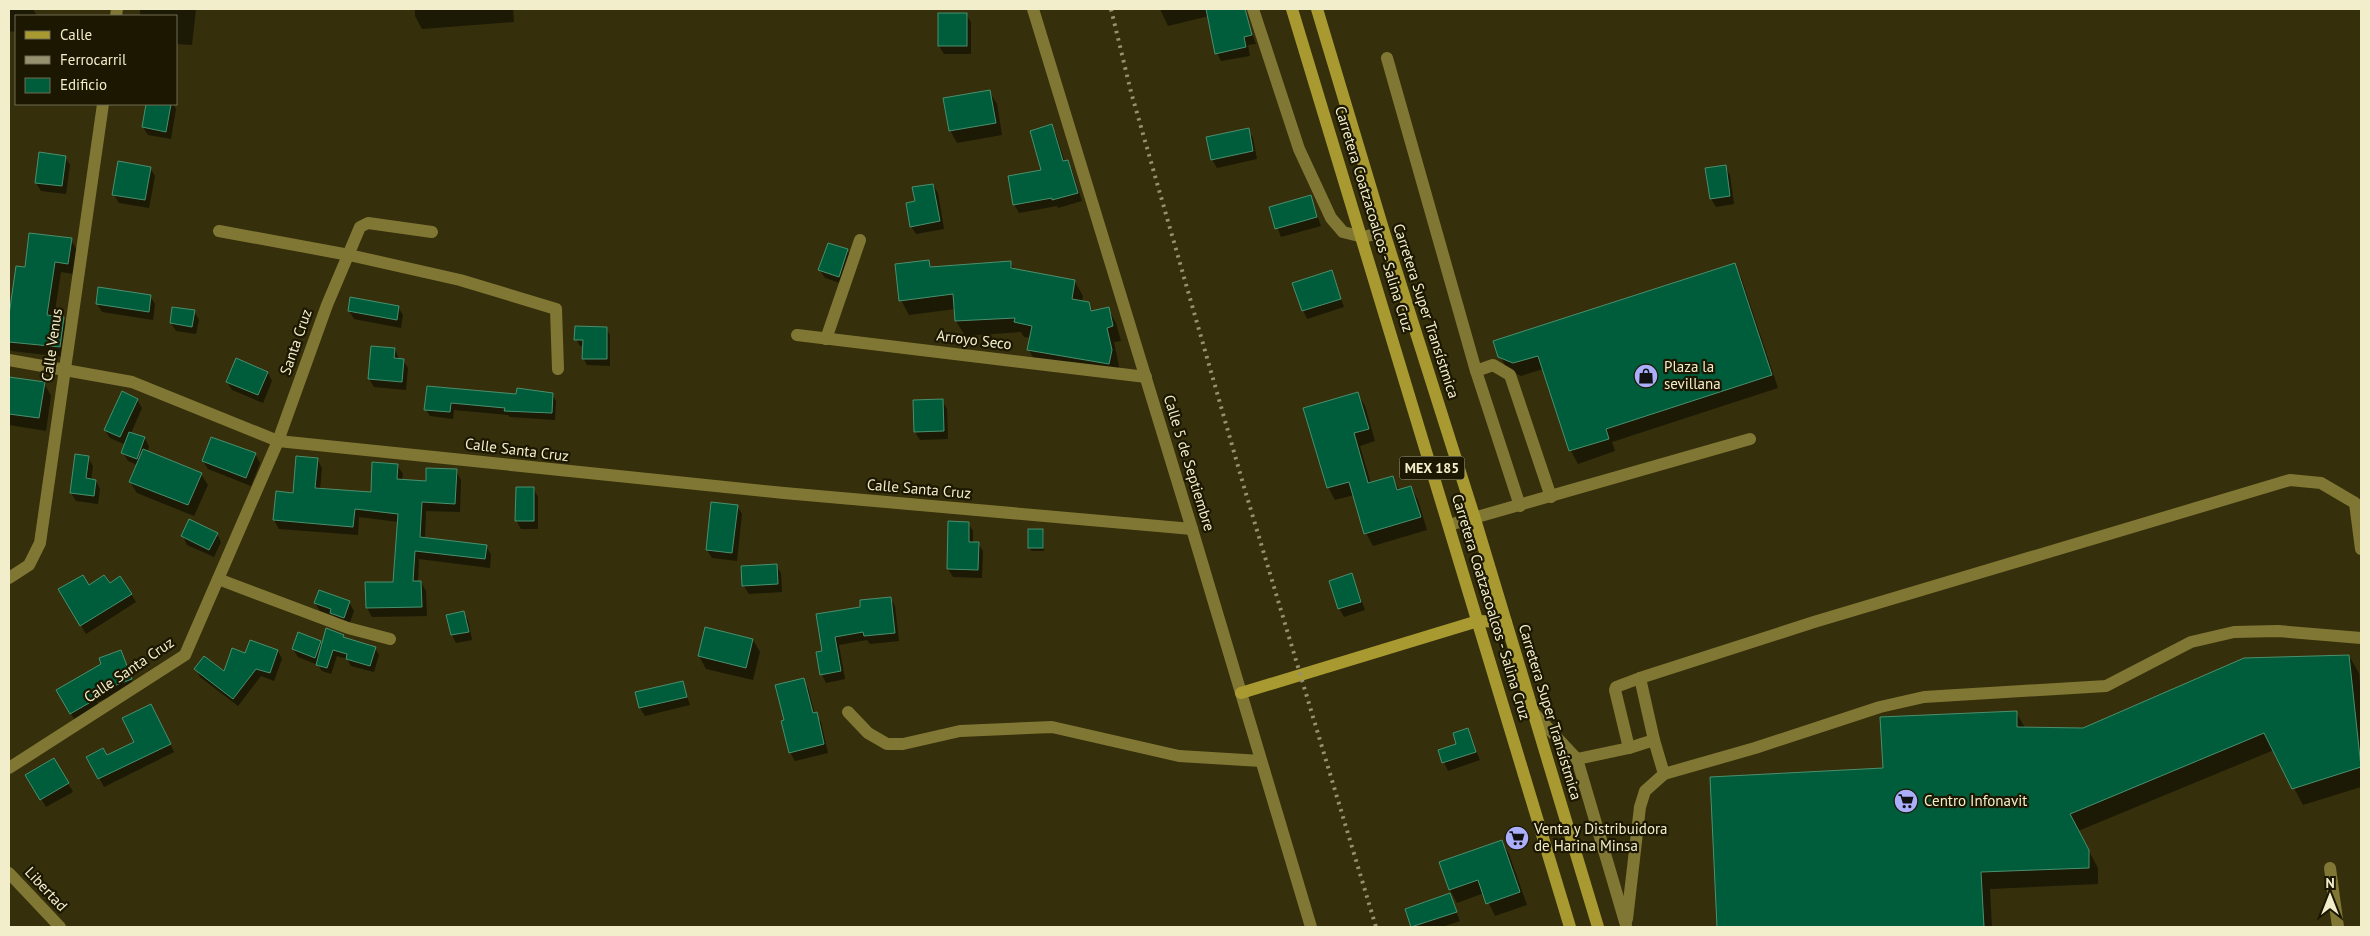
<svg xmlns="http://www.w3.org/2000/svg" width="2370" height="936" viewBox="0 0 2370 936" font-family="'PT Sans',sans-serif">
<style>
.shadow{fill:#0007}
.building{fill:#005d3c;stroke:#4a906e}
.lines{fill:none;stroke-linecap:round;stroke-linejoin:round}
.minor{stroke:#817734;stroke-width:12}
.major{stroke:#a89a31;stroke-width:12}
.rail{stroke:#96916e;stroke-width:4;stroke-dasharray:2.5 5;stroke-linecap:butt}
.labels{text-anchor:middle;stroke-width:4.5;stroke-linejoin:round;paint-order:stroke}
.shield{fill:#1b1700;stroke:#b2ae8f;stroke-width:1}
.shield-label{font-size:14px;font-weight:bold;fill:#f2eecc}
.street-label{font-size:15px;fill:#f2eecc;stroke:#1b1700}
.poi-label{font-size:15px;fill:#f2eecc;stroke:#1b1700;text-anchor:start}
</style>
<rect width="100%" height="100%" fill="#352f0b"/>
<g class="shadow">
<polygon points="9,9 33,9 37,16 16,16 16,32 9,31"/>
<polygon points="140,9 196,9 192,45 176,44 176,16 140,16"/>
<polygon points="415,9 513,9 514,22 422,29 415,16"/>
<polygon points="1160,9 1229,9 1230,13 1247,21 1256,44 1248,45 1250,56 1221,61 1217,53 1209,16 1168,26"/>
<polygon points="939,14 966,14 971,22 971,54 944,54 939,46"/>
<polygon points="989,91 997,104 1002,135 957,143 950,130"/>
<polygon points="147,104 173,104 176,109 171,139 148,135 143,127"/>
<polygon points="1052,126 1056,134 1065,162 1068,161 1072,170 1082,201 1058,208 1057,206 1019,213 1014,204 1042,171"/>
<polygon points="1248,130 1253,138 1257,159 1217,168 1212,159"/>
<polygon points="65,157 70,165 66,194 41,191 36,183"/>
<polygon points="1725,167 1730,175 1734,204 1716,207 1711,199"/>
<polygon points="150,168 155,176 149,208 119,203 114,195"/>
<polygon points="933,185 938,193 944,229 916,234 911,226"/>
<polygon points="1310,196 1321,226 1281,237 1270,208"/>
<polygon points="71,240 77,250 74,274 61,272 54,317 63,318 69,329 65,357 11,351 9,348 9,317 17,267 26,268"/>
<polygon points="847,250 852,259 843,284 825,278 820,270"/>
<polygon points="928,262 932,268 1010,262 1015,270 1075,282 1083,296 1082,302 1088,303 1093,312 1108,308 1116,323 1121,341 1114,342 1119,366 1117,378 1037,364 1029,350 1031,338 1024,337 1021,332 965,336 956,321 955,309 909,315 901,300"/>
<polygon points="1734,264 1741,277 1778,388 1612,442 1615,451 1578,464 1571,451 1543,369 1521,376 1507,369 1500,356"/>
<polygon points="1331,272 1344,307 1307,319 1303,310"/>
<polygon points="150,296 155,304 153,320 102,312 97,304"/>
<polygon points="398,307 403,315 401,328 354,319 349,311"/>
<polygon points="194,311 199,320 196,334 176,331 171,323"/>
<polygon points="606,328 610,335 610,366 587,365 583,358 584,346 580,346 576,339"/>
<polygon points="395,349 399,359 403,360 408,368 406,390 374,387 369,379"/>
<polygon points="268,373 272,381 263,403 232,390 227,382"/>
<polygon points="9,378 44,383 51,396 46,431 9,425"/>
<polygon points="428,388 517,396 552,394 556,401 555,420 510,417 508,415 454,410 453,419 430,416 426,410"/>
<polygon points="1358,394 1365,406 1375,441 1360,446 1371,484 1392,477 1400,491 1411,487 1418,500 1427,530 1373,546 1366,533 1354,495 1335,500 1328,487"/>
<polygon points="137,400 142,408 131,433 145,438 149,447 147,452 201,474 208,485 194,516 137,493 130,482 137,465 128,461 123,453 126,445 110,438 105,430"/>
<polygon points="942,400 947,409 948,439 920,440 915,432 914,401"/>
<polygon points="255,454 260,463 251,486 208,469 203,461"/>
<polygon points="88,458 93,466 91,480 96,481 100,489 98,504 76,501 71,493"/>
<polygon points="317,459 322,468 320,490 372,493 397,465 403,474 402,481 427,482 456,471 461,480 460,512 426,511 425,539 486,546 491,555 490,568 419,559 418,582 421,582 426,591 427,616 372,617 367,608 366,584 395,583 398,522 359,517 358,535 279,529 274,520 277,492 294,494"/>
<polygon points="533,488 538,497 538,529 521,529 516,520"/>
<polygon points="737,506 742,514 737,561 712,558 707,550"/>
<polygon points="968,523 973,531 973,543 978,543 983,551 982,578 953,577 948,569"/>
<polygon points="1042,530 1044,534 1044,551 1032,551 1029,548"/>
<polygon points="217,534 221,542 214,557 187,545 183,536"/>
<polygon points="776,565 781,573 782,592 749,594 744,586"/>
<polygon points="1352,575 1365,610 1344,617 1339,608"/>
<polygon points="109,584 131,594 136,602 86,634 60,590"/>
<polygon points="890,598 895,606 899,641 870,644 867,640 839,645 845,679 826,683 822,675 823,652 817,615 862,608"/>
<polygon points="349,602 354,611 349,625 337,621 334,616 320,611 315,603"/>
<polygon points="463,612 468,620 472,640 456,643 452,635 447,616"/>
<polygon points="343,636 345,639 375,648 379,655 374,672 351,666 347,659 337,656 331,674 322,671 318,665 298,657 293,649 320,642 323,647"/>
<polygon points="753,640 760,652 753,680 706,669 699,656"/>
<polygon points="278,651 282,659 274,681 261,676 238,706 200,677 196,669 225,673 245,654"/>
<polygon points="120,652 135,688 97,702 100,708 76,722 58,691 103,665"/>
<polygon points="2349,656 2359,673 2361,698 2361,787 2303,805 2274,750 2078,831 2098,868 2098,884 1990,889 1992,927 1719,927 1712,778 1885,769 2016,712 2025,728 2083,730"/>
<polygon points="803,679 808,688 815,714 821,722 828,753 795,761 790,752 786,721"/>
<polygon points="682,682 690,705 645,716 640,708 637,693"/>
<polygon points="155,714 174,752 104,787 88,757 107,757 136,743"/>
<polygon points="1467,730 1480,760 1448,771 1439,751 1458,745"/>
<polygon points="54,760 73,792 46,807 27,775"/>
<polygon points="1502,842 1509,854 1527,905 1495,916 1484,893 1457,903 1450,890 1440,863"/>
<polygon points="1449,894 1460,921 1442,927 1412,927 1406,910"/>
</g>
<g class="building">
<polygon points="1206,9 1245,9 1252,35 1244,37 1246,47 1215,54"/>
<rect x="938" y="13" width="29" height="33"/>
<polygon points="990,90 996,123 949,131 943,98"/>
<polygon points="146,104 171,104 166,132 142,127"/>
<polygon points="1052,124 1063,161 1068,160 1078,193 1052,200 1052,198 1013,205 1008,176 1041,170 1030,131"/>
<polygon points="1249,128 1253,151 1211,160 1206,137"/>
<polygon points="39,152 66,156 62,186 35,183"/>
<polygon points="118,161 151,167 145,200 112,195"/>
<polygon points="1726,165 1730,196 1710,199 1705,168"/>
<polygon points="933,184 940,221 910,227 906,203 915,201 912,187"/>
<polygon points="1311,195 1317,217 1275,229 1269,207"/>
<polygon points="29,233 72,238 68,264 55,262 47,315 64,317 60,347 9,342 9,315 16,266 25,267"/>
<polygon points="828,243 848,249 839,277 818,270"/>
<polygon points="929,260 930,267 1011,261 1011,268 1075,280 1072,299 1089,302 1091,311 1109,307 1113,326 1107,328 1112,350 1109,364 1027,350 1032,326 1014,322 1015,318 955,321 953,294 899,301 895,264"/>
<polygon points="1735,263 1772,375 1606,429 1609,439 1569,451 1538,356 1513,363 1498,357 1493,341"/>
<polygon points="1332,270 1341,299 1302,311 1292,283"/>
<polygon points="98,287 151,295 149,312 96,304"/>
<polygon points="350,297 399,306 397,320 348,311"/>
<polygon points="172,307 195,310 192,327 170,323"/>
<polygon points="575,326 607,327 607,359 582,359 583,340 574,340"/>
<polygon points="371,346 395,348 394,358 404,359 402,382 368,379"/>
<polygon points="236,358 268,372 258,395 226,382"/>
<polygon points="9,377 45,382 39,418 9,414"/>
<polygon points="427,386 516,394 517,388 553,393 552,413 504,411 505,408 451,403 450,412 424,410"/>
<polygon points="122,391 138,399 120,437 104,430"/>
<polygon points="1358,392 1369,429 1354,433 1368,483 1393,476 1397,490 1411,486 1421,517 1364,534 1349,482 1327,488 1303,408"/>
<polygon points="943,399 944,431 914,432 913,400"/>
<polygon points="129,432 145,437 137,459 121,453"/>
<polygon points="211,437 256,453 246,478 202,461"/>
<polygon points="143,449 202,473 188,505 129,482"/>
<polygon points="75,454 89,456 86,478 96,480 94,496 70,493"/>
<polygon points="296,456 318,458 315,488 371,492 372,462 398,464 397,479 426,481 426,468 457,469 455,504 422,502 420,537 487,545 485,559 415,551 413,581 421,581 422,607 366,608 365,582 393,582 398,514 355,509 353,527 273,520 276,491 293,493"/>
<polygon points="516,487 534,487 534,521 515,521"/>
<polygon points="711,502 738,505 732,553 706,550"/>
<polygon points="189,519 218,533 209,550 181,536"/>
<polygon points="948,521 969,522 969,542 979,542 978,570 947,569"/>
<rect x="1028" y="529" width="15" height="19"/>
<polygon points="777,564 778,584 742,586 741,566"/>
<polygon points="1352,573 1361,602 1338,609 1329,581"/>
<polygon points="83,575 89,585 104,575 110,583 120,576 132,594 80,626 58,589"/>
<polygon points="319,590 350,601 344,618 330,613 331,609 314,603"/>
<polygon points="891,597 895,633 864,636 863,632 835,637 841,671 820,675 816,652 822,651 816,614 860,607 860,600"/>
<polygon points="464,611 469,632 451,635 446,615"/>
<polygon points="705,627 753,639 746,668 698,656"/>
<polygon points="326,628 344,635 343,637 376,647 370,666 346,659 347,654 333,650 327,668 316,665"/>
<polygon points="298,632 321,641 315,658 292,649"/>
<polygon points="250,640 278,650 270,673 256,669 233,699 194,669 204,656 224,671 232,648 245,653"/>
<polygon points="121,650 132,679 93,694 96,699 70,714 56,690 101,664 99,658"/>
<polygon points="2349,655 2361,767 2292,789 2264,733 2070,814 2089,850 2089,868 1981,872 1984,927 1717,927 1710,777 1883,768 1880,717 2017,711 2017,727 2083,728 2244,658"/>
<polygon points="804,678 813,713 817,712 824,744 789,753 781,721 784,720 775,685"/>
<polygon points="683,681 687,697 639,708 635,692"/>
<polygon points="151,704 171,744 98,779 86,757 103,748 107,755 134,742 122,718"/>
<polygon points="1468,728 1476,752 1442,763 1438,750 1456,744 1453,733"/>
<polygon points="54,758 69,783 40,800 25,775"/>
<polygon points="1502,840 1520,892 1486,904 1478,880 1449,890 1439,862"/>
<polygon points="1450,893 1457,912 1411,927 1405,909"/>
</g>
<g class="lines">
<g class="minor">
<polyline points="1033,9 1192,529 1311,927"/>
<polyline points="1253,9 1299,149 1331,218 1343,232 1363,237 1384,232"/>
<polyline points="116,16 117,9"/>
<polyline points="1387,58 1476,371"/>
<polyline points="219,231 349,255 460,280 556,309 558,369"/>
<polyline points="797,335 1146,377"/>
<polyline points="826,339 860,240"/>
<polyline points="9,360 132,382 278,441 784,493 1192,529"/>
<polyline points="1520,506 1476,371 1493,365 1510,375 1551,497"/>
<polyline points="1449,525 1750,439"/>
<polyline points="9,578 29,565 40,543 103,104"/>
<polyline points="218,579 348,628 390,639"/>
<polyline points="848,712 868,733 887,744 903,744 960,731 1052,727 1179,756 1261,761"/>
<polyline points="1533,712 1577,759 1629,748 1654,740 1640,678 1814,622 2290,480 2321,483 2355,503 2361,549"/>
<polyline points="1654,740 1664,774 1755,748 1880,707 1924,697 2106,686 2191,642 2234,632 2278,631 2361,638"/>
<polyline points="1629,748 1615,690 1616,687 1640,678"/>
<polyline points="1577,759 1626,925"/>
<polyline points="9,768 185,655 278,441 327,305 360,227 368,223 432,232"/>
<polyline points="2330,868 2338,927"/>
<polyline points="9,873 60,927"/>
<polyline points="1627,919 1640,807 1645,791 1664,774"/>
</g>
<g class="major">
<polyline points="1292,9 1570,927"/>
<polyline points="1317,9 1384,232 1475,519 1598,927"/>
<polyline points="1241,693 1478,621 1506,622"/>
</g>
<polyline class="rail" points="1111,9 1131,92 1244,487 1376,927"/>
</g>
<defs>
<g id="shop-disc" transform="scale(1.25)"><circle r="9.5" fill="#abaffb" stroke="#1b1700"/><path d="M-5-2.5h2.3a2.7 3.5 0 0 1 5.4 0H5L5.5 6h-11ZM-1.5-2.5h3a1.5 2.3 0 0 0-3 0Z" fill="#111"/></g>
<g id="supermarket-disc" transform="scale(1.25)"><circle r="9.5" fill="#abaffb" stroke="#1b1700"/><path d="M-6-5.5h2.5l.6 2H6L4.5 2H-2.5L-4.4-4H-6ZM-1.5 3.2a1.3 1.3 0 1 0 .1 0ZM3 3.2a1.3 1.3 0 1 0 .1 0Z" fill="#111"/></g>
</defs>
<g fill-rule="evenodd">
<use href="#shop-disc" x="1646" y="376"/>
<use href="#supermarket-disc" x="1906" y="801"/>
<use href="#supermarket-disc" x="1517" y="838"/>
</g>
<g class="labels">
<rect class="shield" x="1399.5" y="456.5" width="65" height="23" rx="4"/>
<g class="shield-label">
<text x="1432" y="473">MEX 185</text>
</g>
<g class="street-label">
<text transform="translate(1374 219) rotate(73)" y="5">Carretera Coatzacoalcos - Salina Cruz</text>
<text transform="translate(1426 311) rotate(72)" y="5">Carretera Super Transístmica</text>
<text transform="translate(974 340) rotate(7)" y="5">Arroyo Seco</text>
<text transform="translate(296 342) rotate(-71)" y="5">Santa Cruz</text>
<text transform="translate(52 345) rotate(-82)" y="5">Calle Venus</text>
<text transform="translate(517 450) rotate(7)" y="5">Calle Santa Cruz</text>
<text transform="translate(1189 463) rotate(73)" y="5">Calle 5 de Septiembre</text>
<text transform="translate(919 489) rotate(5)" y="5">Calle Santa Cruz</text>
<text transform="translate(1491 607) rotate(73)" y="5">Carretera Coatzacoalcos - Salina Cruz</text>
<text transform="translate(129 670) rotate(-34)" y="5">Calle Santa Cruz</text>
<text transform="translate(1550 712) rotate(73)" y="5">Carretera Super Transístmica</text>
<text transform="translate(46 889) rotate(47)" y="5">Libertad</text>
</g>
<g class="poi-label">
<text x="1664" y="372">Plaza la<tspan x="1664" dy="17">sevillana</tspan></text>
<text x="1924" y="806">Centro Infonavit</text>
<text x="1534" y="834">Venta y Distribuidora<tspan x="1534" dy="17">de Harina Minsa</tspan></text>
</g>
</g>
<rect width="2370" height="936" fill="none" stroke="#f2eecc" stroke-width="20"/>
<rect x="15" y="15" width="162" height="90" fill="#1b1700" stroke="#716d52"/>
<rect x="25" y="31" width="25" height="8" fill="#a89a31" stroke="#716d52"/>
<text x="60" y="40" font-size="15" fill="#f2eecc">Calle</text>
<rect x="25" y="56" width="25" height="8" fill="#96916e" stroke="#716d52"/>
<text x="60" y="65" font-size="15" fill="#f2eecc">Ferrocarril</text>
<rect x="25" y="78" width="25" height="15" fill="#005d3c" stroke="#716d52"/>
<text x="60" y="90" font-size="15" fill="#f2eecc">Edificio</text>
<g transform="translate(2330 896)" stroke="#1b1700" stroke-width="4" paint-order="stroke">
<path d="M0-4L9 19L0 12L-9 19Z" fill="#f2eecc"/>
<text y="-8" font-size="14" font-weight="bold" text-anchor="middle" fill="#f2eecc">N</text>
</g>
</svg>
